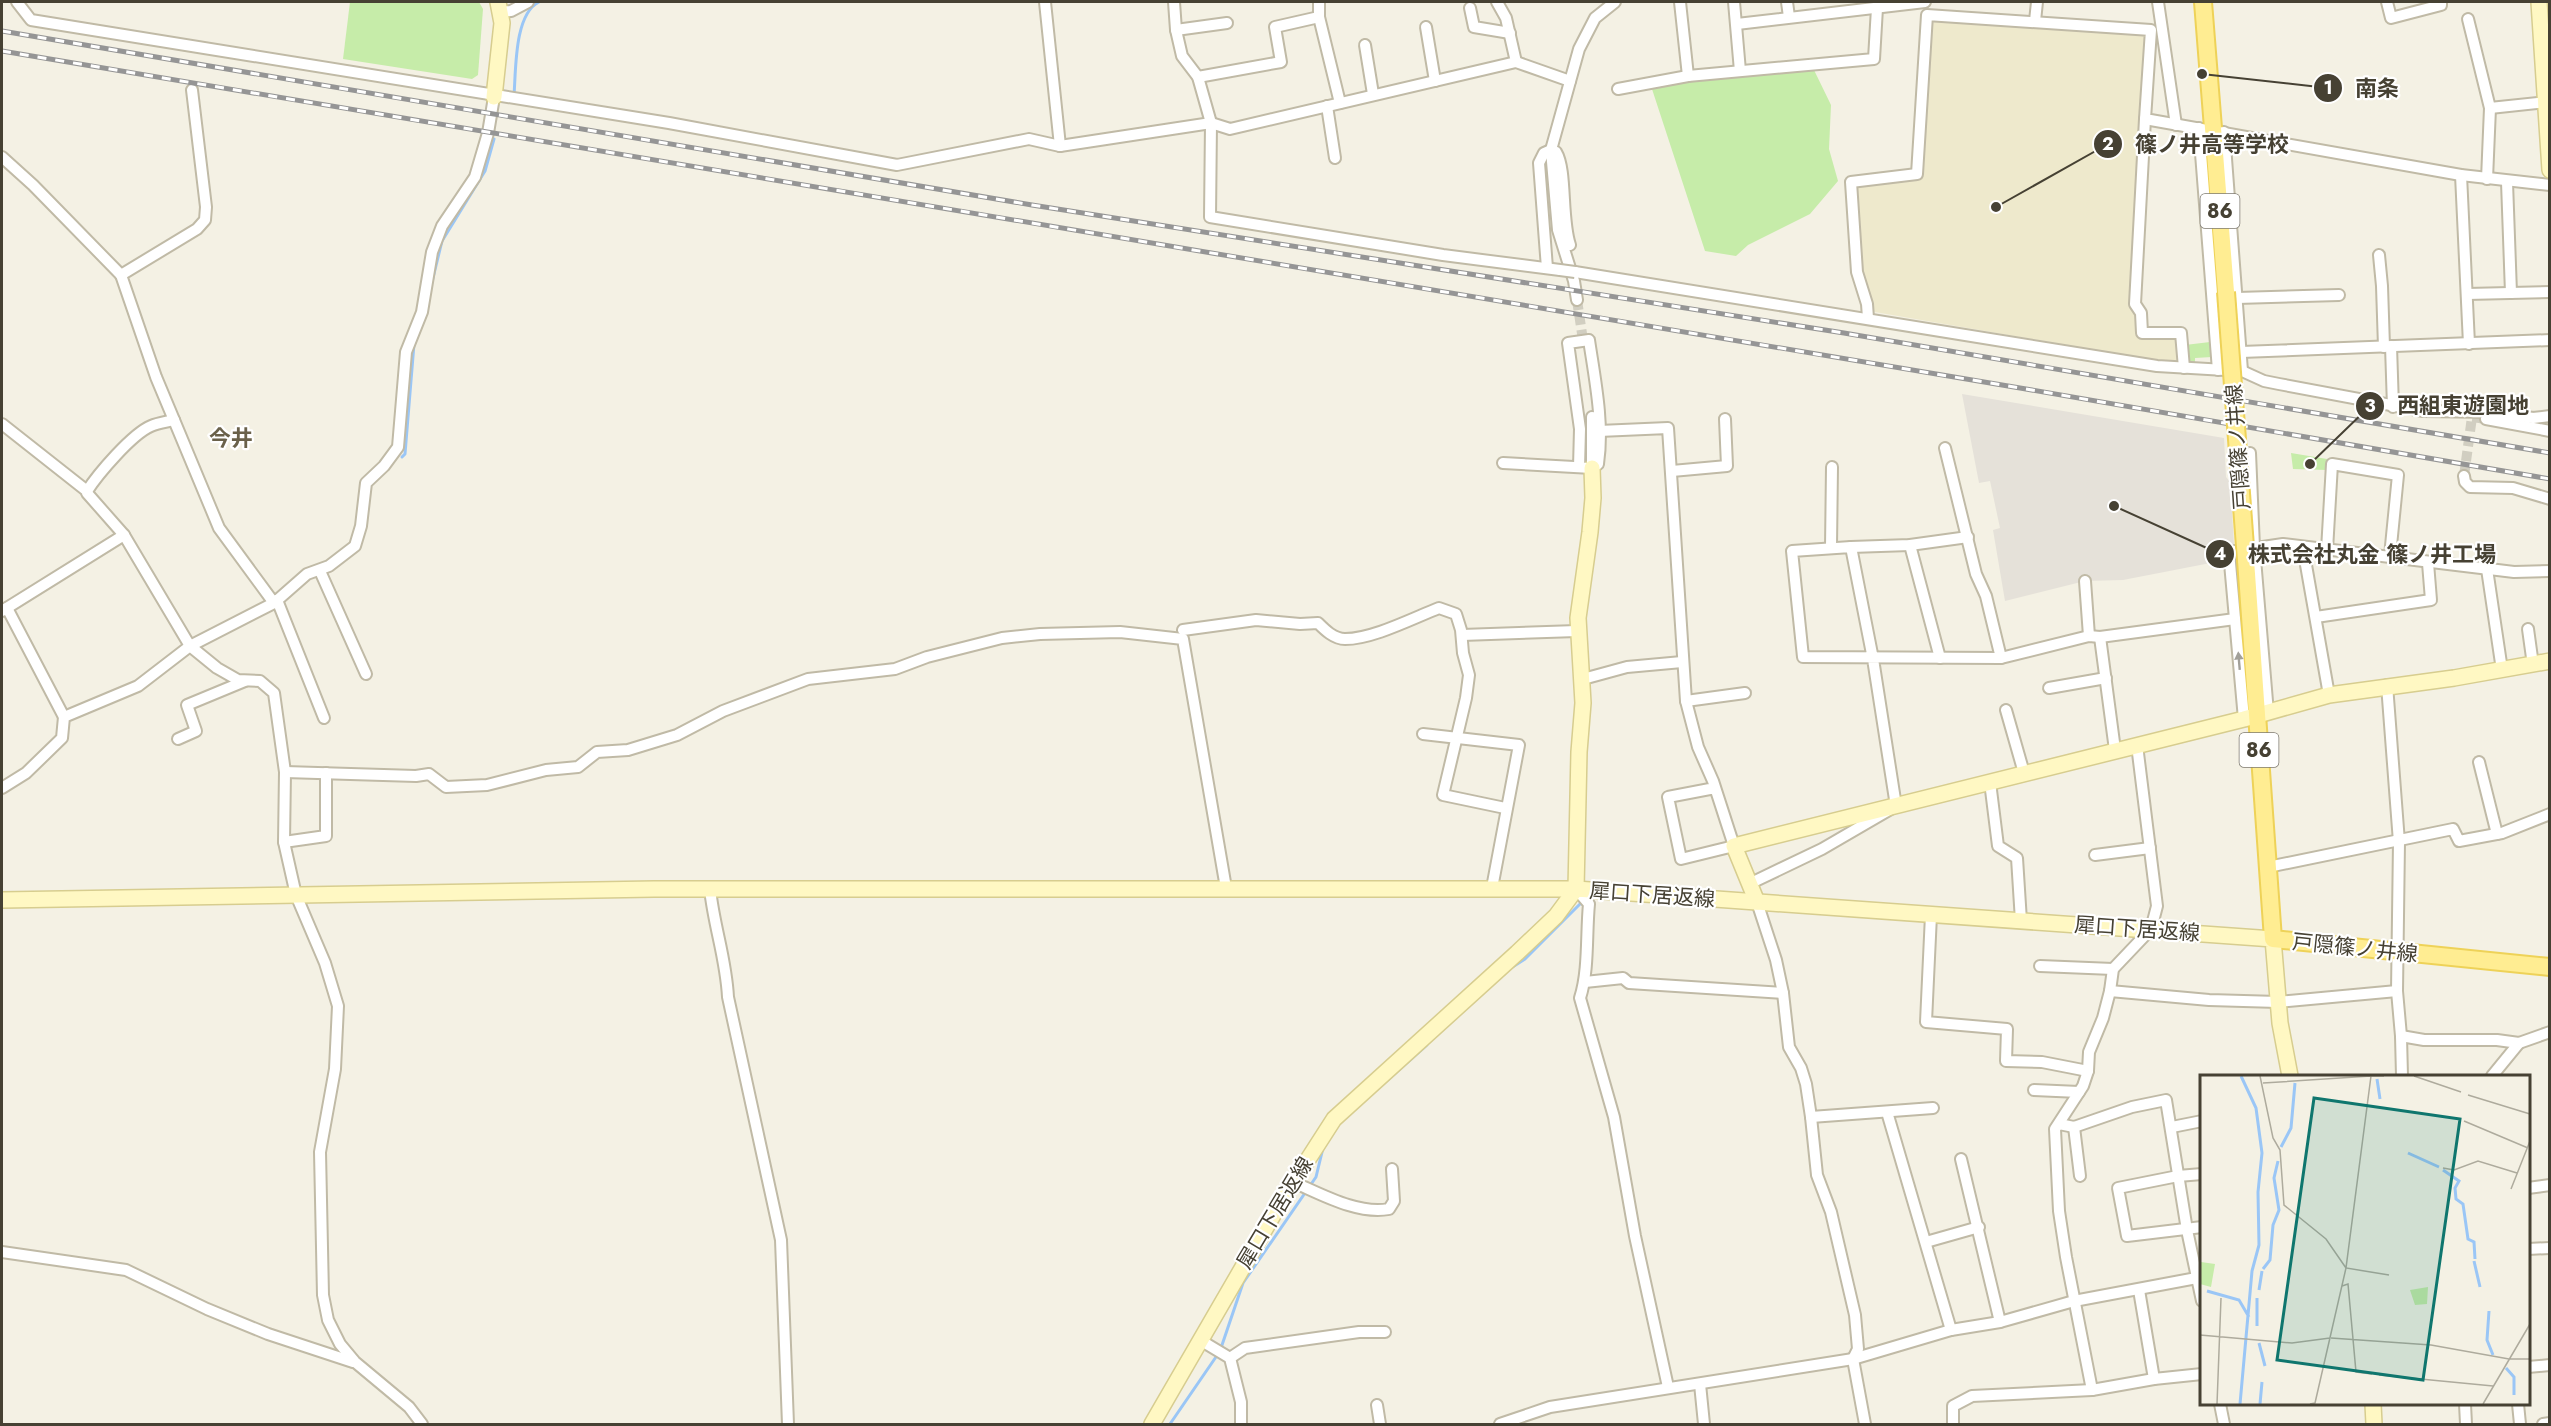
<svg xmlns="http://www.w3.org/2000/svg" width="2551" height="1426" viewBox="0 0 2551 1426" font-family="Jost,'Noto Sans JP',sans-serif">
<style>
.industrial{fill:#e5e1d9}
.education{fill:#eee9cc}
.green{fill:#c6eca9}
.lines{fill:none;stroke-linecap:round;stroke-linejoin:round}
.stream{stroke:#9ac6f6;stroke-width:3}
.street-tunnel{stroke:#d1cec1;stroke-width:10;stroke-dasharray:10 5;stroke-linecap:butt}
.street-casing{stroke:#c0baa6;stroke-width:14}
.secondary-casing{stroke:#d7cd8f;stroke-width:18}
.primary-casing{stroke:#eed258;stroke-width:20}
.street{stroke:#fff;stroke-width:10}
.secondary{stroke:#fff8c3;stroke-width:15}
.primary{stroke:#ffed92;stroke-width:16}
.rail-casing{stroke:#959595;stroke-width:5}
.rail{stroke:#fff;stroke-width:3;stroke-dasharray:9;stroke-linecap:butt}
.street-bridge-casing{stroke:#c0baa6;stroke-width:14;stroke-linecap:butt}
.primary-bridge-casing{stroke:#eed258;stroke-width:20;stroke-linecap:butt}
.street-bridge{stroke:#fff;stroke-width:10}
.primary-bridge{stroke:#ffed92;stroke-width:16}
.oneway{fill:#a2a099}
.labels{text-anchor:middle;stroke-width:4.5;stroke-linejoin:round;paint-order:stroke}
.shield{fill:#fff;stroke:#7e7a70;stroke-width:1.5}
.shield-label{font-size:20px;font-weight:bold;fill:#464133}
.street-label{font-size:21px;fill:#464133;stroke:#fff}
.neighbourhood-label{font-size:22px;font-weight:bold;fill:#6a614a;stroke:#fff}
.inset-river{fill:none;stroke:#9ac6f6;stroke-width:3}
.inset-road{fill:none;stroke:#aeab9d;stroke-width:1.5}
.view{fill:#0f766e;fill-opacity:0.15;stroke:#0f766e;stroke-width:3}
.inset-edge{fill:none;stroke:#464133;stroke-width:3}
.leader{fill:none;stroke:#464133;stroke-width:2}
.callout-dot{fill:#464133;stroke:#fff;stroke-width:2}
.mark-label{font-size:18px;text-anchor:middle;font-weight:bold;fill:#fff}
.callout-label{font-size:22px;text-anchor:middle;font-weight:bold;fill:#464133;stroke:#fff;stroke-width:4.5;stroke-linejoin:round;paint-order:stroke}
</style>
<rect width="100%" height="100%" fill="#f4f1e4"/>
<polygon class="industrial" points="1962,394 2224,438 2226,477 2230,482 2234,544 2225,545 2226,560 2123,580 2085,581 2005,601 1993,530 2000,528 1990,481 1979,483"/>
<polygon class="education" points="1933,17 2142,34 2147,37 2130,307 2139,317 2139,336 2173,335 2177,339 2179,346 2177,362 2171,363 1875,312 1871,310 1859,273 1855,185 1920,178 1929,21"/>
<g class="green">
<polygon points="350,2 479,2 483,9 478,75 472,79 343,59"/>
<polygon points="1814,70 1831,105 1829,149 1838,181 1810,214 1748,245 1736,256 1705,251 1651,86"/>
<polygon points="2210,342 2212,357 2195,358 2195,365 2186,362 2185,345"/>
<polygon points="2291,453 2327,459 2327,470 2293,469"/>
</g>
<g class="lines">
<g class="stream">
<path d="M514 95C516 71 514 14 539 2"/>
<polyline points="431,286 442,241 485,171 494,139"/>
<polyline points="402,457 405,454 414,344"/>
<polyline points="1511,968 1525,959 1582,902"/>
<polyline points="1380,1087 1427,1045"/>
<polyline points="1221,1348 1243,1283 1316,1177 1323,1148"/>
<polyline points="1170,1424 1218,1354"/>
</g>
<g class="street-tunnel">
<polyline points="1577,300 1584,347"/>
<polyline points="2464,476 2472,417 2486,419"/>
</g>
<g class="street-casing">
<g id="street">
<polyline points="17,2 31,20 669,123 897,165 1029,139 1060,146 1211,123 1230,129 1516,62 1570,81"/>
<polyline points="1045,2 1060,146"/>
<polyline points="1174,2 1176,30 1182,56 1198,77 1211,123 1210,217 1443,255 1560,270"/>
<polyline points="1319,2 1319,17 1340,103"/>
<polyline points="1497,2 1506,18 1516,62"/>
<polyline points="1680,2 1688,76"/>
<polyline points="1734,2 1740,71"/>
<polyline points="1787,2 1789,17"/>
<polyline points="2158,2 2176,125"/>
<polyline points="2387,2 2391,18 2441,5 2441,2"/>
<polyline points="1470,8 1474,27 1510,33"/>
<polyline points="500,12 511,11 528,2"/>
<polyline points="2468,19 2490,108 2487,179"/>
<polyline points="2035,21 2037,2"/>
<polyline points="1737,24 1925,2"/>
<polyline points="1426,27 1435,81"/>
<polyline points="1176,30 1227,23"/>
<polyline points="1365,45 1373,94"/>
<polyline points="1198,77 1281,62 1275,27 1319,17"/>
<polyline points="1618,89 1688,76 1874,59 1877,8"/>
<polyline points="1327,106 1335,158"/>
<polyline points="2490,108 2546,102"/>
<polyline points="2145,119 2135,304 2141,313 2142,333 2181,333 2184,368"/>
<polyline points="2199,128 2218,370"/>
<polyline points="2224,132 2242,371"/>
<polyline points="2,157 33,185 121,275"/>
<polyline points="2461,175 2469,344"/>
<polyline points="2507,182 2511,293"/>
<polyline points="2379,255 2382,286 2384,347"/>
<path d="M1547 268 1539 163 1544 153 1551 150 1556 152C1567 170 1561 219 1570 245"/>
<polyline points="1575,272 2157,366 2242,371 2264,381 2279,384 2423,411 2492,412 2533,418 2550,416"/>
<polyline points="2467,294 2550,292"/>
<polyline points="2237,298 2339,295"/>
<polyline points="1577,300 1574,281 1558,230 1551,150 1579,49 1595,18 1615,2"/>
<polyline points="1868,318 1867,304 1857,272 1851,182 1917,174 1927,15 2151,30 2145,119 2461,175 2550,185"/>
<polyline points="2391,346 2393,407"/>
<polyline points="2241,352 2550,340"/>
<polyline points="1592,417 1592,468"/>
<polyline points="2486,419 2550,431"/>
<polyline points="174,420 219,528 274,603"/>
<polyline points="2,424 87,491 87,493 124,535 190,646 217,668 238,680 260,681 274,693 285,772 284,842 296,895 325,963 338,1006 335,1069 320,1152 323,1295 328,1320 340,1344 355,1362 409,1407 422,1424"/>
<polyline points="1599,431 1668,428 1686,701 1698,747 1713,781 1734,846 1681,859 1668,797 1715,788"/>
<polyline points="1945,448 1976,574 1986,596 2001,658"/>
<polyline points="2250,453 2254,547 2268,713"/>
<path d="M1503 463 1592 468 1598 464C1604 423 1595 380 1589 340L1568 343 1580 429 1579 467"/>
<polyline points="1672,471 1727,466 1725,419"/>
<polyline points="2464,476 2465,482 2470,487 2513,488 2550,499"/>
<path d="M87 491C98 474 132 434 151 426 158 423 166 422 174 420L156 377 121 275 197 229 205 220 206 207 192 90"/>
<polyline points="1910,545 1940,658"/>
<polyline points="1831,547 1832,467"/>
<polyline points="1851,547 1910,545 1968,537"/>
<polyline points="2303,548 2329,695"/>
<polyline points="2327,550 2332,464 2398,475 2390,556"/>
<polyline points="2487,569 2502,670"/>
<polyline points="320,571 366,674"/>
<polyline points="2085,581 2089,636"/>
<polyline points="277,600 324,718"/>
<polyline points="7,608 64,717"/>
<polyline points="2,611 124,535"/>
<polyline points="2316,617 2431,600 2428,563"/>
<polyline points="2528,629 2533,665"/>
<path d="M1183 630 1256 620 1300 624 1318 623C1325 630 1334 639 1345 639 1373 639 1413 618 1439 608L1456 614 1461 630 1463 653 1469 675 1466 698 1443 795 1505 808"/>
<polyline points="1462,635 1577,631"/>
<polyline points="2100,637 2115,750"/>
<polyline points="1583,679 1627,667 1682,662"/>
<polyline points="2387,685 2399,842 2397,991 2401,1036 2402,1076"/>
<polyline points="2049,688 2106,678"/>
<polyline points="1686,701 1745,693"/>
<polyline points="2006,710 2024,773"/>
<polyline points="2244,719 2229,552 2283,544 2514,572 2550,571"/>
<polyline points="1423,734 1519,745 1492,888"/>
<polyline points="178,739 196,731 187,705 245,681"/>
<polyline points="2479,762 2497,834"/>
<polyline points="285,772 416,776 429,774 446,787 487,785 546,770 578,767 597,752 628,750 677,735 723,711 808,679 895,669 927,657 1002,638 1040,634 1120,632 1183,639 1226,888"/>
<polyline points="1990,782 1998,846 2017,858 2021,921"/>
<polyline points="2,788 26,773 62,738 64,717 138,686 190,646 274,603 307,574 329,566 355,546 361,526 366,483 384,466 398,447 406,352 422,312 432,252 442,226 475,177 488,133 494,97"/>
<polyline points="284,842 326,836 326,773"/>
<polyline points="2095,855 2150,848"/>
<polyline points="2268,867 2453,829 2459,841 2502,833 2550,814"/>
<polyline points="1749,884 1822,849 1896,806 1873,659 1851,547 1792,551 1803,657 2001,658 2089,636 2100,637 2235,619"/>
<path d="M710 889C714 927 726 958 728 997L781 1240 788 1424"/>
<path d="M1576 889 1589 904C1586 934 1589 970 1580 998L1614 1117 1635 1236 1668 1387"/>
<polyline points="1757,902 1776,960 1783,993 1789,1047 1801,1068 1806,1084 1811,1117 1933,1108"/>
<polyline points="1931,915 1926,1022 2007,1029 2006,1061 2042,1062 2088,1071"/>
<polyline points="2040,966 2113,969"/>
<polyline points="1585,982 1623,978 1629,983 1783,993"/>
<polyline points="2110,991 2209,1000 2278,1002 2397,991"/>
<polyline points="2401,1036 2424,1040 2497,1040 2519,1043 2550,1032"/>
<polyline points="2492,1076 2519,1043"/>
<polyline points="2034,1090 2079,1092"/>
<polyline points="1887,1112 1951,1330"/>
<polyline points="1811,1117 1817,1175 1831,1212 1855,1315 1858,1349 1853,1359 1865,1424"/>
<polyline points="2059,1124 2074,1127 2132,1107 2166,1100 2187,1230 2202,1301"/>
<polyline points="2074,1127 2080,1176"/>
<polyline points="2172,1127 2202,1121"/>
<polyline points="1961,1159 2000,1322"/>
<polyline points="2202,1174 2178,1176 2118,1188 2127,1236 2202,1227"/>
<path d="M1293 1182C1321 1194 1358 1215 1389 1209L1394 1201 1392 1169"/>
<polyline points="2528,1188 2550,1185"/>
<polyline points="1926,1242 1979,1227"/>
<polyline points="2528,1249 2550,1248"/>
<polyline points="2,1252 126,1270 207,1309 268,1334 353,1362"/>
<polyline points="2139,1290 2154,1379"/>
<polyline points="1200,1340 1230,1358 1241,1402 1241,1424"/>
<polyline points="1230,1358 1245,1348 1359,1332 1385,1332"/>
<polyline points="2528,1367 2550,1365"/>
<polyline points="1700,1384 1704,1424"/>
<polyline points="2092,1390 2066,1257 2059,1211 2055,1129 2083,1086 2088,1071 2089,1052 2103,1018 2110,991 2113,969 2151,929 2157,906 2137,745"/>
<polyline points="2220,1404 2224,1424"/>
<polyline points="2465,1404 2466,1424"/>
<polyline points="2518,1404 2520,1424"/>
<polyline points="1377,1405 1380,1424"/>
<polyline points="1500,1424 1550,1407 1853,1359 1951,1330 2000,1322 2074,1301 2202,1277"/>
<polyline points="1953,1424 1953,1406 1972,1396 2092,1390 2154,1379 2202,1374"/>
<polyline points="2543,1424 2550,1423"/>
</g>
</g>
<g class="secondary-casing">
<g id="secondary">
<polyline points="2539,2 2550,170"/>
<polyline points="494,97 502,23 498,2"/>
<polyline points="2,900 654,889 1576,889 1579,752 1583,703 1578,618 1590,532 1593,498 1592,468"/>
<polyline points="1757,902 1734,846 2244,719 2329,695 2454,678 2550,661"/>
<polyline points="2373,1404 2374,1424"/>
<polyline points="1152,1424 1280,1203 1334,1119 1517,953 1556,916 1576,889 2273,939 2280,1023 2290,1076"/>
</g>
</g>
<g class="primary-casing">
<g id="primary">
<polyline points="2203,2 2226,292"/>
<polyline points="2246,560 2273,939 2550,967"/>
</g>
</g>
<use href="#street" class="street"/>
<use href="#secondary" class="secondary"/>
<use href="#primary" class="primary"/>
<g class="rail-casing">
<g id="rail">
<polyline points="2,31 1032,205 1844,333 2550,453"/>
<polyline points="2,51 2026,389 2550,479"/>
</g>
</g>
<use href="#rail" class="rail"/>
<g class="street-bridge-casing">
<polyline id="street-bridge" points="1560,270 1575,272"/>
</g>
<g class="primary-bridge-casing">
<polyline id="primary-bridge" points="2226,292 2246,560"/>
</g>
<use href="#street-bridge" class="street-bridge"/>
<use href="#primary-bridge" class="primary-bridge"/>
</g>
<defs><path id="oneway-solid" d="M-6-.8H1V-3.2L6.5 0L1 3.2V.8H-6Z" transform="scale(1.5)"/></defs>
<use class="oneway" href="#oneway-solid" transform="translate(2239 661) rotate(-95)"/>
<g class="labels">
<g class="shield">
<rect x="2200.5" y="194" width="39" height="34" rx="4.5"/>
<rect x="2239.5" y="733" width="39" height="34" rx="4.5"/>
</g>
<g class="shield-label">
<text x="2220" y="218">86</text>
<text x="2259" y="757">86</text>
</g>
<g class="street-label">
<text transform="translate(2238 447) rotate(-94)" y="7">戸隠篠ノ井線</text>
<text transform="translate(1652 895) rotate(4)" y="7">犀口下居返線</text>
<text transform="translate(2137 929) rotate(4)" y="7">犀口下居返線</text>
<text transform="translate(2355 948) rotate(6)" y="7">戸隠篠ノ井線</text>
<text transform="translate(1275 1213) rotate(-59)" y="7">犀口下居返線</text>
</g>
<g class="neighbourhood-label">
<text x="231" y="446">今井</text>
</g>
</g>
<g transform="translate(2200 1075)">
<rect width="330" height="330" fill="#f4f1e4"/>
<path d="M1 187 15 189 11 212 0 209ZM228 212 227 229 215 230 210 215Z" fill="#c6eca9"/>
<path class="inset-river" d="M177 4 180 24M81 72 91 53 95 8M208 78 239 92M243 95 259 106 255 113 256 124 263 129 268 164 274 167 275 184M274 186 280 212M63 194 70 185 73 150 79 135 74 103 78 86M59 215 62 196M7 216 39 225 49 242M57 223V251M289 236 287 265 293 280M59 268 65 291M306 293 314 302V320M40 329 52 196 59 170 58 117 62 78 56 33 41 1M60 329 62 307"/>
<path class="inset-road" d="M60 1 73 63 80 75 84 130 126 164 146 193 115 328 110 329M184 1H171L146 193 189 200M214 1 261 17M63 8 171 1M268 20 330 39M264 46 328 73M243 93 254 95 278 86 317 98M311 114 330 66M142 211 148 209 156 297 172 299M0 260 92 268 130 263M131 263 231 270 309 284H330M179 300 293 311M17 329 21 223M283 329 330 249"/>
<path class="view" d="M114 23 260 44 223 305 77 285Z"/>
<rect width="330" height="330" class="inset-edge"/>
</g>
<path class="leader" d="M2202 74L2328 88M1996 207L2108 144M2310 464L2370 406M2114 506L2220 554"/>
<g class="callout-dot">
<circle cx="2202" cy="74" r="6"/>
<circle cx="1996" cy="207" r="6"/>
<circle cx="2310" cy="464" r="6"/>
<circle cx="2114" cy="506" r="6"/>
<circle cx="2328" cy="88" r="15"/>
<circle cx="2108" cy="144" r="15"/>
<circle cx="2370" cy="406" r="15"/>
<circle cx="2220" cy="554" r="15"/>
</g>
<g class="mark-label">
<text x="2328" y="94">1</text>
<text x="2108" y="150">2</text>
<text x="2370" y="412">3</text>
<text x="2220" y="560">4</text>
</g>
<g class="callout-label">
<text x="2377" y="96">南条</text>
<text x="2212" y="152">篠ノ井高等学校</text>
<text x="2463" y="413">西組東遊園地</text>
<text x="2372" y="562">株式会社丸金 篠ノ井工場</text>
</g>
<rect width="2551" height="1426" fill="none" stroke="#464133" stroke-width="6"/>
</svg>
